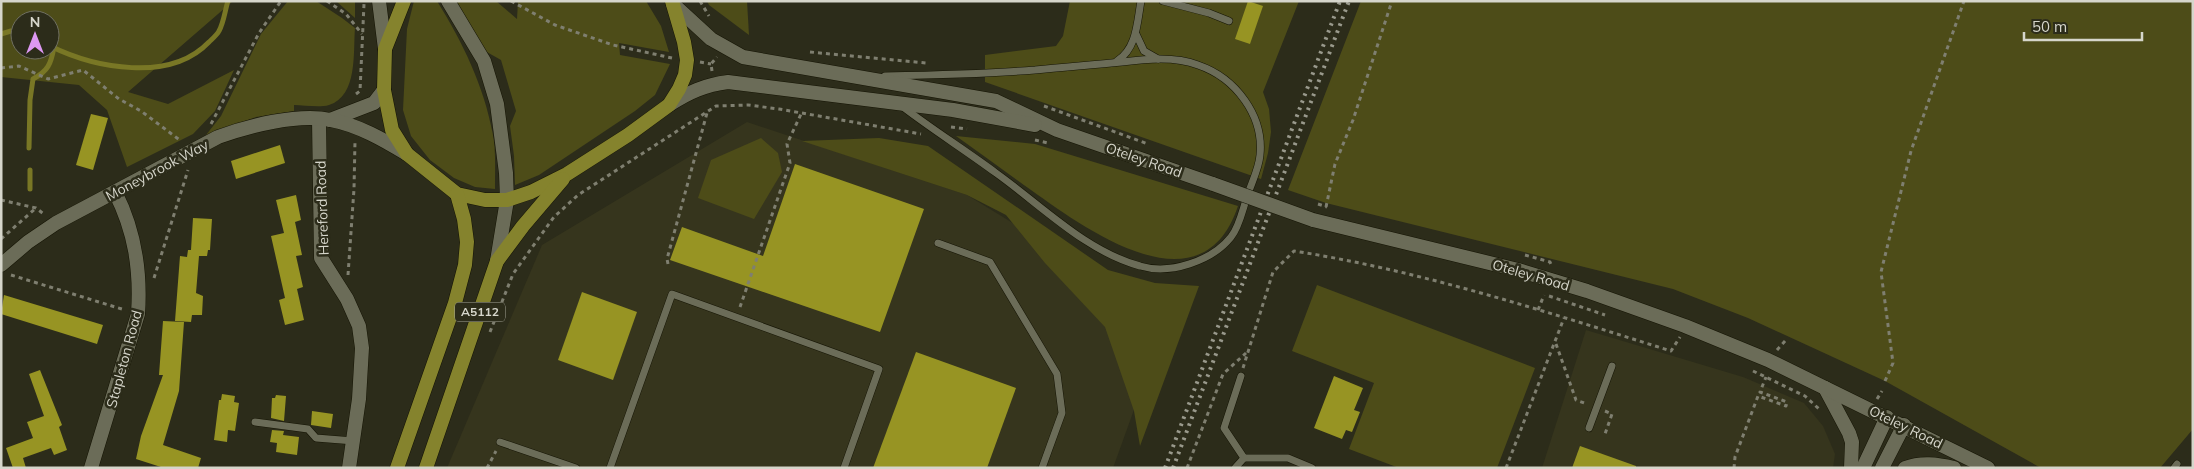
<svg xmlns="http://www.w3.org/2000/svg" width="2194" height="469" viewBox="0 0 2194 469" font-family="Mulish,sans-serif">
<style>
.built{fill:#36351d}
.green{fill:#4d4c18;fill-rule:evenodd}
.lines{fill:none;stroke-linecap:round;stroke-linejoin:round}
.stream{stroke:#797725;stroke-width:5}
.building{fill:#979423}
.service-casing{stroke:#151404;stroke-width:8}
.minor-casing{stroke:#151404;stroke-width:15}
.secondary-casing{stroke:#151404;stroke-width:15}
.primary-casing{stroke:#151404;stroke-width:15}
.path{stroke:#7f7f70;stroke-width:3;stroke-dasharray:4 4;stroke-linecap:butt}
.service{stroke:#6b6c58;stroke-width:7}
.minor{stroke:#6b6c58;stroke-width:14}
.secondary{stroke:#6b6c58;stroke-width:14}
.primary{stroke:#85832d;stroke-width:14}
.rail{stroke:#99998c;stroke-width:4;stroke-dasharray:2.5 5;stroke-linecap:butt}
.secondary-bridge-casing{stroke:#151404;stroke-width:15;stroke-linecap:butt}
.secondary-bridge{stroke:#6b6c58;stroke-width:14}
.labels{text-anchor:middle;stroke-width:5;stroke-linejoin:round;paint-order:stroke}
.shield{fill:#2c2c1a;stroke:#a3a396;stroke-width:1}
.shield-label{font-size:12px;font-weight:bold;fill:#d6d6cb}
.street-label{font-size:14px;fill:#d6d6cb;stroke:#2c2c1a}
</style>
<rect width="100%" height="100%" fill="#2c2c1a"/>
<g class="built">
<polygon points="747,122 967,195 1167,318 1113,468 447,468 542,245"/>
<polygon points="1586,330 1743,377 1804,403 1823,426 1835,454 1833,468 1542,468"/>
</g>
<g class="green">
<path d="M1 1H233L128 92 168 104 234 70 215 111 193 134 127 167 107 110 79 85 1 77ZM20 20H50V50H20Z"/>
<path d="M288 1H316L342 18 355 28C353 52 358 96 329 105 319 108 304 105 294 105V111L256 117 206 135 221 116 261 34Z"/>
<polygon points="336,1 355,1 355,18"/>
<path d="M414 1H437C463 43 484 86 493 135 496 152 495 171 495 189L475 187 454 178 430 160 411 136 403 110 407 29Z"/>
<polygon points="451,1 496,1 517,19 518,1 646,1 661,26 669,52 619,43 620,55 670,64 655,95 635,111 539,175 515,185 514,156 510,126 516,111 501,60 485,51"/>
<polygon points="707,1 747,1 749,35 709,5"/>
<polygon points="1070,1 1299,1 1263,92 1269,109 1271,132 1268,153 1261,179 985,82 985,55 1056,46 1063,36"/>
<polygon points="1361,1 2193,1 2193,429 2160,468 2041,468 1885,381 1748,318 1673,289 1326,203 1288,190"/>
<path d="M956 136 1035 144 1238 206C1202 314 1087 230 1031 190 1006 172 981 154 956 136Z"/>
<polygon points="761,138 778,153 782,172 754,219 698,198 711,160"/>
<polygon points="879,138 928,146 1108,270 1155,283 1199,286 1140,446 1134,411 1105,327 1045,263 1006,215 967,195 802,141"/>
<polygon points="1317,285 1535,368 1497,468 1399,468 1349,449 1374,383 1292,351"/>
</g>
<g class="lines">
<g class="stream">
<polyline points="1,34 11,31 20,34"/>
<path d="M50 46C95 68 170 83 209 42 212 39 217 35 219 31 224 22 225 10 228 1"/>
<path d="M29 148 30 100 33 79C48 71 51 64 54 47"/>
<polyline points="30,170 30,189"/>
</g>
</g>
<g class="building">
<polygon points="1248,1 1263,6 1250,44 1235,39"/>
<polygon points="91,114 108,118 93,170 76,165"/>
<polygon points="280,145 285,163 236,179 231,161"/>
<polygon points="795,164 924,209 880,332 670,260 682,227 763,256"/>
<polygon points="296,195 301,220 295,222 302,255 296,256 303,287 297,289 304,320 285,325 279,300 285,298 271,236 284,233 276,200"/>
<polygon points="193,218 212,219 210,250 208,250 207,256 199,256 196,293 203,296 202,315 192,315 191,322 175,321 180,256 187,257 188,250 191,250"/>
<polygon points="582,292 637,312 613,380 558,360"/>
<polygon points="4,295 103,325 97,344 1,314"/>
<polygon points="163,321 184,322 179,391 163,445 201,458 198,468 164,468 136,459 141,436 163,375 159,375"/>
<polygon points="916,352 1016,388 987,468 873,468"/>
<polygon points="40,370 62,425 59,427 67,450 54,455 51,448 23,458 26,468 13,468 6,448 33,438 27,422 44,416 29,374"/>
<polygon points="1334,376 1363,388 1354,410 1360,412 1352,432 1346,430 1342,439 1314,428"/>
<polygon points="222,394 235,396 234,402 239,403 235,431 228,430 227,442 214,440 219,400 221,400"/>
<polygon points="276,395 286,396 284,421 271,418 272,398 275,398"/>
<polygon points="312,411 333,414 331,428 311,425"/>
<polygon points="272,430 284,431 283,435 299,437 297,455 276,452 277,443 270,442"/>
<polygon points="1580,446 1636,466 1636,468 1572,468"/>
</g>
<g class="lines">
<g class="service-casing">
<g id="service">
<polyline points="1163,1 1209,13 1229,21"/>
<polyline points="1136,34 1144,51 1158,59"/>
<path d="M1117 61C1137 48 1137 23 1141 1"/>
<path d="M885 76C936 75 985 74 1035 70 1064 67 1093 65 1122 62 1146 59 1175 56 1198 65 1236 78 1264 116 1260 155 1259 168 1252 182 1248 194 1243 207 1240 226 1231 237 1212 261 1170 275 1140 266 1085 251 1041 205 996 173 965 150 933 130 903 107"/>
<polyline points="938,243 990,262 1057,374 1062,413 1042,468"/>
<polyline points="255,422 308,429 316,438 354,441"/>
<polyline points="1589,428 1612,366"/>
<polyline points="500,442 576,468"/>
<polyline points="1244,458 1288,458 1312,468"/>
<polyline points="610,468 672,294 879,369 844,468"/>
<polyline points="1235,468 1244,458 1224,428 1241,376"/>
<polyline points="2174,468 2177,464"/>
</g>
</g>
<g class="minor-casing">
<g id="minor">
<polyline points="319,119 321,258 347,299 359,326 362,348 359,399 349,468"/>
<polyline points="330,120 374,103 384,90"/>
<path d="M1 265 28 242 56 223 218 137C248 126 298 113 331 120 358 125 384 140 407 154"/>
<polyline points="1825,388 1849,433 1852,442 1851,468"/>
<path d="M91 468 138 314C141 270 135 231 115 192"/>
<polyline points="1863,468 1887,417"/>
<polyline points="1882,468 1904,425"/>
<path d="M1905 468C1921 462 1937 464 1954 468"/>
</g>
</g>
<g class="secondary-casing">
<g id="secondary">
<polyline points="379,1 385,49"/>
<polyline points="448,1 484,61 497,104 506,173 507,200 497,261"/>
<polyline points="673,4 711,39 743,57 996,101 1057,130 1213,184"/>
<path d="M669 105C689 92 705 85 728 82L953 110 1035 125"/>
<polyline points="1313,220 1518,270 1587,291 1685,326 1768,360 1988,468"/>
</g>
</g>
<g class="primary-casing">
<g id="primary">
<polyline points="404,1 385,49 384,90 392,130 407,154 457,194 485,200 507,200 531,192 567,174 628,135 669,105 679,89 685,75 687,60 684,42 672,1"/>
<polyline points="397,468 455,303 465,265 467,242 464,219 457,194"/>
<polyline points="426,468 497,261 523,226 563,179"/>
</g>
</g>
<g class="path">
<polyline points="327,1 346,14 362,34"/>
<polyline points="511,1 555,25 613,45 672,58"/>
<polyline points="700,1 709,16"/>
<polyline points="810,52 926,63"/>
<polyline points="700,62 711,64"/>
<polyline points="1,68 19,66 48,79 83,70 119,99 141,111 181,141"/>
<polyline points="712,71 711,64 717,57"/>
<polyline points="356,94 360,91 364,4"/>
<polyline points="1044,106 1148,144"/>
<polyline points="211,124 259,33 281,1"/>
<polyline points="951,127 967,129"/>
<polyline points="1035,140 1048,143"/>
<polyline points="1,200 36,208 45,215"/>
<polyline points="1318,204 1327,207"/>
<polyline points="1326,207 1335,164 1353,120 1392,1"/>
<polyline points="1,239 36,208"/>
<polyline points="1525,255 1550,262 1552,267"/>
<polyline points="668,264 667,259 707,113"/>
<polyline points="11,275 125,310"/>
<polyline points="348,275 354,189 355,141"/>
<polyline points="154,278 188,170"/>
<polyline points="1549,296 1605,315"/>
<polyline points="740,307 790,163 787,144 802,112"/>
<polyline points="1538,310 1544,295"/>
<polyline points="490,332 513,274 554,217 578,195 716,106 748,105 779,109 921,134"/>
<polyline points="1556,344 1576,400 1587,404"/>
<polyline points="1777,350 1786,340"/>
<path d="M1243 368 1273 272 1294 251C1422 271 1547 312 1671 351L1680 337"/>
<polyline points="1753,371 1805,396 1819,409"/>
<polyline points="1885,381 1893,363 1881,272 1911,151 1964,1"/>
<polyline points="1877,399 1882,391"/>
<polyline points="1605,411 1612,414 1605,434"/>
<polyline points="487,468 496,451"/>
<polyline points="1187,468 1223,374 1246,353"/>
<polyline points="1506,468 1564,318"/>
<polyline points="1734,468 1735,457 1758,396 1786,406 1787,402 1760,392 1766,377"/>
</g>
<use href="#service" class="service"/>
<use href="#minor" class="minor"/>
<use href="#secondary" class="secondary"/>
<use href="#primary" class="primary"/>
<g class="rail">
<polyline points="1165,468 1340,1"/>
<polyline points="1173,468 1349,1"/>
</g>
<g class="secondary-bridge-casing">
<polyline id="secondary-bridge" points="1213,184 1313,220"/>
</g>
<use href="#secondary-bridge" class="secondary-bridge"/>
</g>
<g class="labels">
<rect class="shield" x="455" y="302.5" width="50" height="19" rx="4"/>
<g class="shield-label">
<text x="480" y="316">A5112</text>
</g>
<g class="street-label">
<text transform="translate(1144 160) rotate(19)" y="5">Oteley Road</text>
<text transform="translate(157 170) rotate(-28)" y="5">Moneybrook Way</text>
<text transform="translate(322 208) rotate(-92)" y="5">Hereford Road</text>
<text transform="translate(1531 275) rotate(16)" y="5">Oteley Road</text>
<text transform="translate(124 359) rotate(-75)" y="5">Stapleton Road</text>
<text transform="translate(1906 427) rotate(26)" y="5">Oteley Road</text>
</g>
</g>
<rect width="2194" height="469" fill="none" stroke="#d6d6cb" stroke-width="5"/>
<g transform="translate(35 35)"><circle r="24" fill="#2c2c1a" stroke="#707061"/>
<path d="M0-4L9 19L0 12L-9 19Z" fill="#dd98f3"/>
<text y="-8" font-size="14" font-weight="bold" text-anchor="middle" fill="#d6d6cb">N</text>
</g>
<path d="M2024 32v8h118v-8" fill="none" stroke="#d6d6cb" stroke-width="2.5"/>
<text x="2032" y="32" font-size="15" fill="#d6d6cb" stroke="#2c2c1a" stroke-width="4" paint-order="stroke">50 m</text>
</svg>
